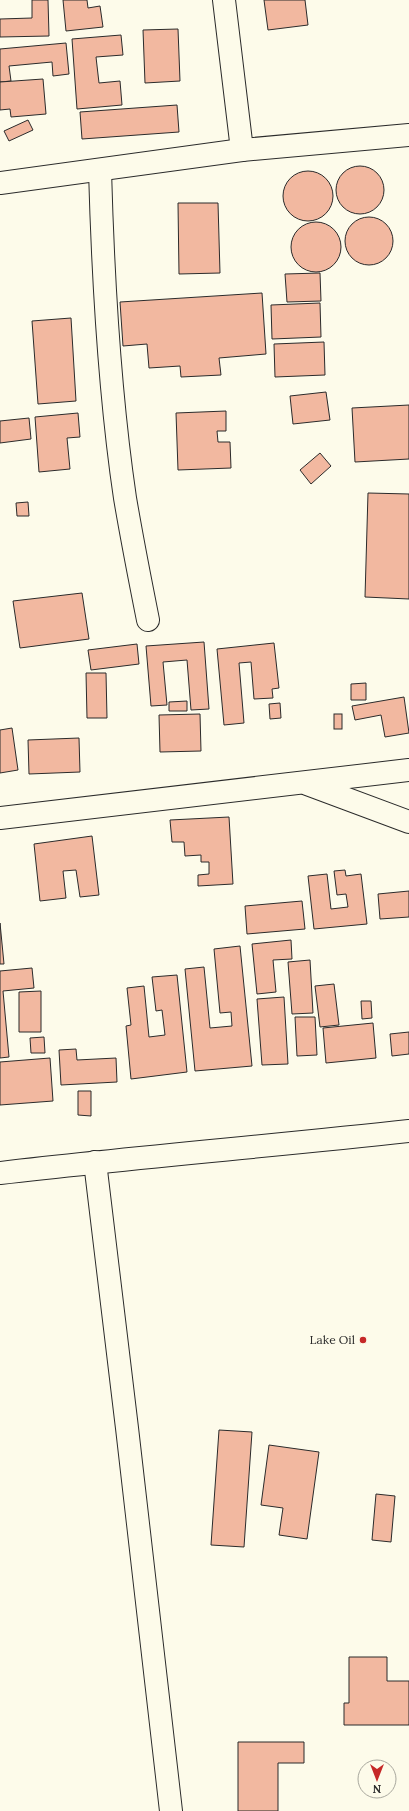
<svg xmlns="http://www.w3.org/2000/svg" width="409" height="1811" viewBox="0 0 409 1811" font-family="Lora,serif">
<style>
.building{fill:#f2b8a0;stroke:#2b2b2b}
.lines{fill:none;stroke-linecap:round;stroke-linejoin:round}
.minor-casing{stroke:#2b2b2b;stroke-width:24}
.tertiary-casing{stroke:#2b2b2b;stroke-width:24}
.minor{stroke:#fdfbea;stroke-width:22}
.tertiary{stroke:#fdfbea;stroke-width:22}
.poi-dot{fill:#c62828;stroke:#fdfbea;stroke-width:1.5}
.labels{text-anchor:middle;stroke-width:3;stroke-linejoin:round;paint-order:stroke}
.poi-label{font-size:12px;fill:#2b2b2b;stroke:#fdfbea;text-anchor:end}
</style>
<rect width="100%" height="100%" fill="#fdfbea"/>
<g class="building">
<polygon points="32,0 48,0 49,36 0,37 0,19 32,18"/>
<polygon points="63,0 87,0 88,8 100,6 103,27 66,31"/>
<polygon points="264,0 305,0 308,25 268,30"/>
<polygon points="178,29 180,81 145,83 143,30"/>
<polygon points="121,35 123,55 96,57 99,83 120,81 122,105 77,109 72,39"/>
<polygon points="66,43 69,74 53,76 52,62 9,66 11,81 0,82 0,49"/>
<polygon points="43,79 46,114 11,117 10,109 0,110 0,82"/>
<polygon points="177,105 179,132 82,139 80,112"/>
<polygon points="28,120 33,130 9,141 4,131"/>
<circle cx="360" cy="190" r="24"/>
<circle cx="308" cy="196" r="25"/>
<polygon points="178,203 218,203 220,273 179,274"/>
<circle cx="369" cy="241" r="24"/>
<circle cx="316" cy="247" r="25"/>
<polygon points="320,273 321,301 287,302 285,274"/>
<polygon points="262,293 266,354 219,358 221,375 181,377 180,366 149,368 147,344 123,346 120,302"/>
<polygon points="320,303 321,337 272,339 271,305"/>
<polygon points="71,318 76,401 38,404 32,321"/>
<polygon points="324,342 325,375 275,377 274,344"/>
<polygon points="326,392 330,420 293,424 290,396"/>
<polygon points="409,405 409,459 355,462 352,408"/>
<polygon points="226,411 226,431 217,431 218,442 230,442 231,468 178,470 176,413"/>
<polygon points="78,413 80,437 67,438 70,469 39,472 35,417"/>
<polygon points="29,418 31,439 0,443 0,421"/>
<polygon points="320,453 331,466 311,484 300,470"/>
<polygon points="368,493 409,494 409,599 365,597"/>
<polygon points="28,502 29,516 17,516 16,503"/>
<polygon points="82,593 89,639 20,648 13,601"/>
<polygon points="204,642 209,709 191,710 187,660 163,662 167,705 151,706 146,646"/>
<polygon points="274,643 279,688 272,689 273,698 254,699 251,662 239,663 244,723 224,725 217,649"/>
<polygon points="137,644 139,664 91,670 88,650"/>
<polygon points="86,673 106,673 107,718 87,718"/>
<polygon points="366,683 366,700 351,700 351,684"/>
<polygon points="404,697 409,733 385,737 381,715 355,720 352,706"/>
<polygon points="187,701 187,711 169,711 169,702"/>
<polygon points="280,703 281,718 270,719 269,704"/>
<polygon points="200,714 201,751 160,752 159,715"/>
<rect x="334" y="714" width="8" height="15"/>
<polygon points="12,728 18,770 0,773 0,730"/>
<polygon points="79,738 80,772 29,774 28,740"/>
<polygon points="229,817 233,884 198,886 198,875 209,874 209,862 201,862 201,855 185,856 184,842 172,842 170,820"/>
<polygon points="92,836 99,895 80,897 76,870 63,871 66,898 40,901 34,844"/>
<polygon points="345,870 346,876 361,874 367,924 314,929 308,876 327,874 331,909 348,907 346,894 337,895 334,871"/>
<polygon points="409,891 409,917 380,919 378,894"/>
<polygon points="302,901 305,929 247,934 245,906"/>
<polygon points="0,923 4,964 0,964"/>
<polygon points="291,940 292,959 273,960 276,992 257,994 252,944"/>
<polygon points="240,946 252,1066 195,1071 185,969 204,967 210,1028 232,1026 231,1012 220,1013 214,949"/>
<polygon points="310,960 313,1013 292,1014 288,962"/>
<polygon points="32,968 34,988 3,991 9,1057 0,1058 0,971"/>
<polygon points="177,975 187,1072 131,1079 126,1026 131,1025 127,988 144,986 149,1037 165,1035 162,1010 156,1011 152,977"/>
<polygon points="334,984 339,1025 320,1027 315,986"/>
<polygon points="41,991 41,1032 19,1032 19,992"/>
<polygon points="284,997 288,1064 262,1065 257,999"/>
<polygon points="361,1001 371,1001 372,1018 362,1019"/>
<polygon points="295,1017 315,1017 317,1055 297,1056"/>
<polygon points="373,1023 376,1058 326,1063 323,1028"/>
<polygon points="409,1032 409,1054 392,1056 390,1034"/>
<polygon points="44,1037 45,1053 31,1053 30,1038"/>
<polygon points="76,1049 77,1060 116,1058 117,1082 61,1085 59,1050"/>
<polygon points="50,1058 53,1101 0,1105 0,1062"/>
<polygon points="78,1091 91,1091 91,1116 78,1115"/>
<polygon points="219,1430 252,1432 244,1547 211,1545"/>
<polygon points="269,1445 319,1452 307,1539 279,1535 283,1508 261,1505"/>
<polygon points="376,1494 395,1496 391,1542 372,1540"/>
<polygon points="349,1657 387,1657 387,1681 409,1681 409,1725 344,1725 344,1703 349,1703"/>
<polygon points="238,1742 304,1742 304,1763 278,1763 278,1811 238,1811"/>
</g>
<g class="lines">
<g class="minor-casing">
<g id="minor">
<polyline points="224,0 242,150"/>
<path d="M100 170C103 280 109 390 125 498 132 539 140 580 148 620"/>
<polyline points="0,183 242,150 409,135"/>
<polyline points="307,784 409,822"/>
<polyline points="0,818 409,770"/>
<polyline points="95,1162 127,1428 171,1811"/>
</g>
</g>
<g class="tertiary-casing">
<path id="tertiary" d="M0 1173C136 1157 273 1146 409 1131"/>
</g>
<use href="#minor" class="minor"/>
<use href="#tertiary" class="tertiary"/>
</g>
<circle class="poi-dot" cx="363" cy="1340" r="4"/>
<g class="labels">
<g class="poi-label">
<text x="355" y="1344">Lake Oil</text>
</g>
</g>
<g transform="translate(377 1779) rotate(180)"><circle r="19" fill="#fdfbea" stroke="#a9a89e"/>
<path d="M0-3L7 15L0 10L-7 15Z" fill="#c62828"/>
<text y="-6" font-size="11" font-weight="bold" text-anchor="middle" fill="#2b2b2b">N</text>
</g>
</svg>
